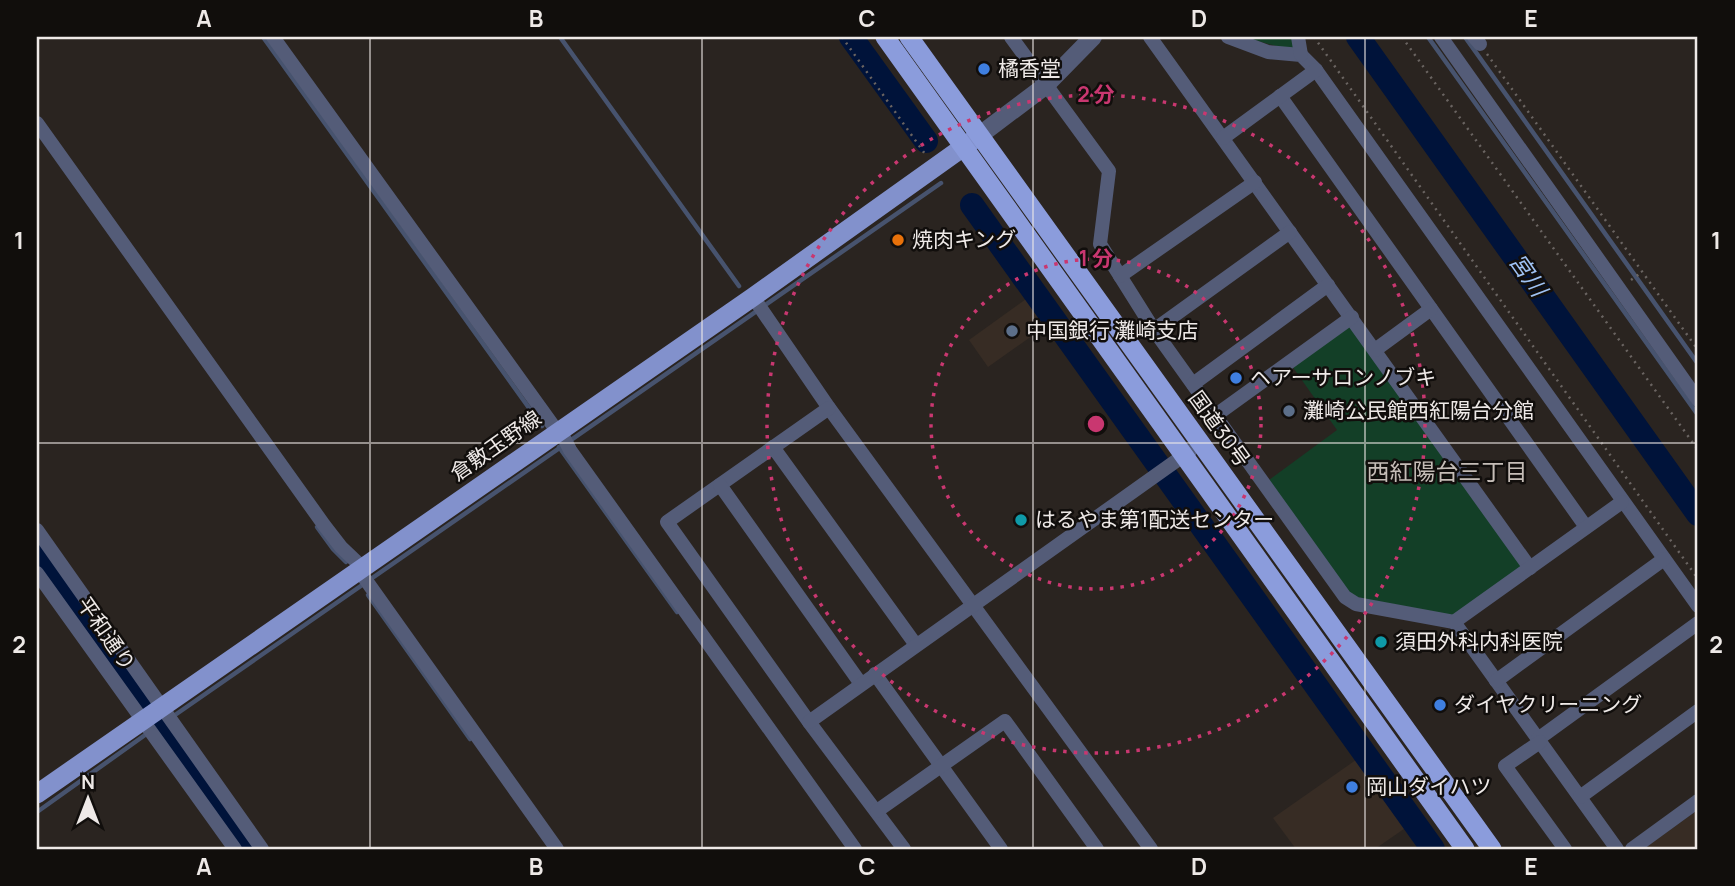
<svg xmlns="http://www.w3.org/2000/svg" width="1735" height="886" viewBox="0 0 1735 886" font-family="Manrope,'Noto Sans JP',sans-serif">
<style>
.built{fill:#372c24}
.green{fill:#133f27}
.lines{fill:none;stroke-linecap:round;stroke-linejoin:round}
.stream{stroke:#47536e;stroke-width:4.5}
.river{stroke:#00133a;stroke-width:24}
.path{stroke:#6a6461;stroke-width:2.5;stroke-dasharray:2 5;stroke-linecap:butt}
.minor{stroke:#545c78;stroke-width:14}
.tertiary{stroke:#545c78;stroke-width:18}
.primary{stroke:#8291cc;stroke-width:19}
.trunk{stroke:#8b9cdc;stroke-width:19}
.grid{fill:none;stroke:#eee9e7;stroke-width:2;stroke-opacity:0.55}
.ring{fill:none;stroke:#c93770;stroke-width:3.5;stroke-dasharray:3.5 7}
.shop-dot{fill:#3f7fe0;stroke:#110e0c;stroke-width:2.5}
.food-dot{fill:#e8710a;stroke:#110e0c;stroke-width:2.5}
.service-dot{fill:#5c6f8a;stroke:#110e0c;stroke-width:2.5}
.culture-dot{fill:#0f9aa8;stroke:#110e0c;stroke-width:2.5}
.labels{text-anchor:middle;stroke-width:5;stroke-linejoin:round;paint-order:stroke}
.poi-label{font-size:21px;fill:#eee9e7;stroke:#110e0c;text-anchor:start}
.street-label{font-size:21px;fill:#eee9e7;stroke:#110e0c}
.water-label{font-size:23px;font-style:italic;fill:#9fc2f4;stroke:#110e0c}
.neighbourhood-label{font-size:23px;fill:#c5bdb7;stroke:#110e0c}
.centre{fill:#c93770;stroke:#110e0c;stroke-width:3.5}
.ring-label{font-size:21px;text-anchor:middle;font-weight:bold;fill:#c93770;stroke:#110e0c;stroke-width:5;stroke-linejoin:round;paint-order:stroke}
.neatline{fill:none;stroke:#eee9e7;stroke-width:2.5}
.grid-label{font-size:23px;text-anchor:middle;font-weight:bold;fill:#eee9e7}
</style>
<rect width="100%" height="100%" fill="#2a2420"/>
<g class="built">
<polygon points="1033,294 1053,321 988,367 969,340"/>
<polygon points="1363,755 1411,824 1375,849 1296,849 1273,818"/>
<polygon points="1698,810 1698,849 1644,849 1645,848"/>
</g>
<g class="green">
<polygon points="1244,37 1291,37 1294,47 1290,50"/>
<polygon points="1350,326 1522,566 1454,616 1351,596 1269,480 1337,430 1292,366"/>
</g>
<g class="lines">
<g class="stream">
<polyline points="263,37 542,426"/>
<polyline points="560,37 739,286"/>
<polyline points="1428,37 1698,415"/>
<polyline points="1465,37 1698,364"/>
<polyline points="559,447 677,612"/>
<polyline points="317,527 333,549 346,562"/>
<polyline points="368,595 470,739"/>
<polyline points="175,715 941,183"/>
<polyline points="155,729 167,720"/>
<polyline points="37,812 145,735"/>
</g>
<g class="river">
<polyline points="851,37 926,141"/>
<polyline points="1358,37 1698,514"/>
<polyline points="972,205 1433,849"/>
<polyline points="37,551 250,849"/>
</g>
<g class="path">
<polyline points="842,37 925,154"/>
<polyline points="1314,37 1698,579"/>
<polyline points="1402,37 1698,450"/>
<polyline points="1487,54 1698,350"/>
<polyline points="1631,280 1642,272"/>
</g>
<g class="minor">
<polyline points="273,37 557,431 564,438 570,450 855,849"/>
<polyline points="1011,37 1109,171 1100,244 1154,330 1345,597 1356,604 1454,622 1617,849"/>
<polyline points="1150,37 1530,568"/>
<polyline points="1228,37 1268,52 1301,55 1316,70 1698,606"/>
<polyline points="1298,37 1301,55"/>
<polyline points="1441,37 1698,400"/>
<polyline points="1474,37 1480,44"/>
<polyline points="1280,96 1586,527"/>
<polyline points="37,123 324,525 341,547 362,567"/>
<polyline points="1223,138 1316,70"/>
<polyline points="1120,276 1255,182"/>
<polyline points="753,297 829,408 1151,849"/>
<polyline points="1154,330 1290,232"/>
<polyline points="1375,350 1431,309"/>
<polyline points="1193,384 1328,285"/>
<polyline points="829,408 667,522 809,722 904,849"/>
<polyline points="1216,415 1352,317"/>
<polyline points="773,447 916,645"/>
<polyline points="720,485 861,684"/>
<polyline points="37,530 262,849"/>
<polyline points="358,569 557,849"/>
<polyline points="37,573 235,849"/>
<polyline points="1454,622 1622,502"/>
<polyline points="875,674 1001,849"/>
<polyline points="1496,681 1664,559"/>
<polyline points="809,722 1190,451"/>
<polyline points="1538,739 1698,623"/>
<polyline points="1540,742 1505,766 1565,849"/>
<polyline points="1580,797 1698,711"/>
<polyline points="877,811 1005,721 1097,849"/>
<polyline points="1632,849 1698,801"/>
</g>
<polyline class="tertiary" points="980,135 1045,86 1093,37"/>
<polyline class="primary" points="37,794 753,297 976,138"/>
<g class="trunk">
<polyline points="885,37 1465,849"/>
<polyline points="909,37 1492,849"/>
</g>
</g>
<path class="grid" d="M370 37V849M702 37V849M1033 37V849M1365 37V849M37 443H1698"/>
<g class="ring">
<circle cx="1096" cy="424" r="165"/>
<circle cx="1096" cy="424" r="329"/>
</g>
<g class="shop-dot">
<circle cx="984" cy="69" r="7"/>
<circle cx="1236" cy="378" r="7"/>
<circle cx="1440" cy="705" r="7"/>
<circle cx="1352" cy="787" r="7"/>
</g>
<circle class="food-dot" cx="898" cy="240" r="7"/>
<g class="service-dot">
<circle cx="1012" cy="331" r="7"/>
<circle cx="1289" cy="411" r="7"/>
</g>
<g class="culture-dot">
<circle cx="1021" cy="520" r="7"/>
<circle cx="1381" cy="642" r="7"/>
</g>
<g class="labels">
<g class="poi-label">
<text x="998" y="76">橘香堂</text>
<text x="912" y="247">焼肉キング</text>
<text x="1026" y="338">中国銀行 灘崎支店</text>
<text x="1250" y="385">ヘアーサロンノブキ</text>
<text x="1303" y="418">灘崎公民館西紅陽台分館</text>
<text x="1035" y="527">はるやま第1配送センター</text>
<text x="1395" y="649">須田外科内科医院</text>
<text x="1454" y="712">ダイヤクリーニング</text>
<text x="1366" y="794">岡山ダイハツ</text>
</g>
<g class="street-label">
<text transform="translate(1219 429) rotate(54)" y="7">国道30号</text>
<text transform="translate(496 446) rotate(-35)" y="7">倉敷玉野線</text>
<text transform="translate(106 634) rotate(55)" y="7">平和通り</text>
</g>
<g class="water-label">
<text transform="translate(1528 275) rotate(55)" y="8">宮川</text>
</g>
<g class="neighbourhood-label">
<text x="1447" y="480">西紅陽台三丁目</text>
</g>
</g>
<circle cx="1096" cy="424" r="10" class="centre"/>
<g class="ring-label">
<text x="1096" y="102">2 分</text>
<text x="1096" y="266">1 分</text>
</g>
<rect width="1735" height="886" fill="none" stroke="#110e0c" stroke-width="77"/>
<g transform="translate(88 799)" stroke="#110e0c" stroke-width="5" paint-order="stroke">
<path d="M0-5L12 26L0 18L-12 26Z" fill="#eee9e7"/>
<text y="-10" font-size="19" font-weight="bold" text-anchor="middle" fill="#eee9e7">N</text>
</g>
<rect x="38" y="38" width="1658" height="810" class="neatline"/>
<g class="grid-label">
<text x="204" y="27">A</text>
<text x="536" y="27">B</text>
<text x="867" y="27">C</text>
<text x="1199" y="27">D</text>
<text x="1531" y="27">E</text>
<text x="19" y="249">1</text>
<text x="1716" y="249">1</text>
<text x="19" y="653">2</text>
<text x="1716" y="653">2</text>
<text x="204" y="875">A</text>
<text x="536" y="875">B</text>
<text x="867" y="875">C</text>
<text x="1199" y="875">D</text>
<text x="1531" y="875">E</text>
</g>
</svg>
